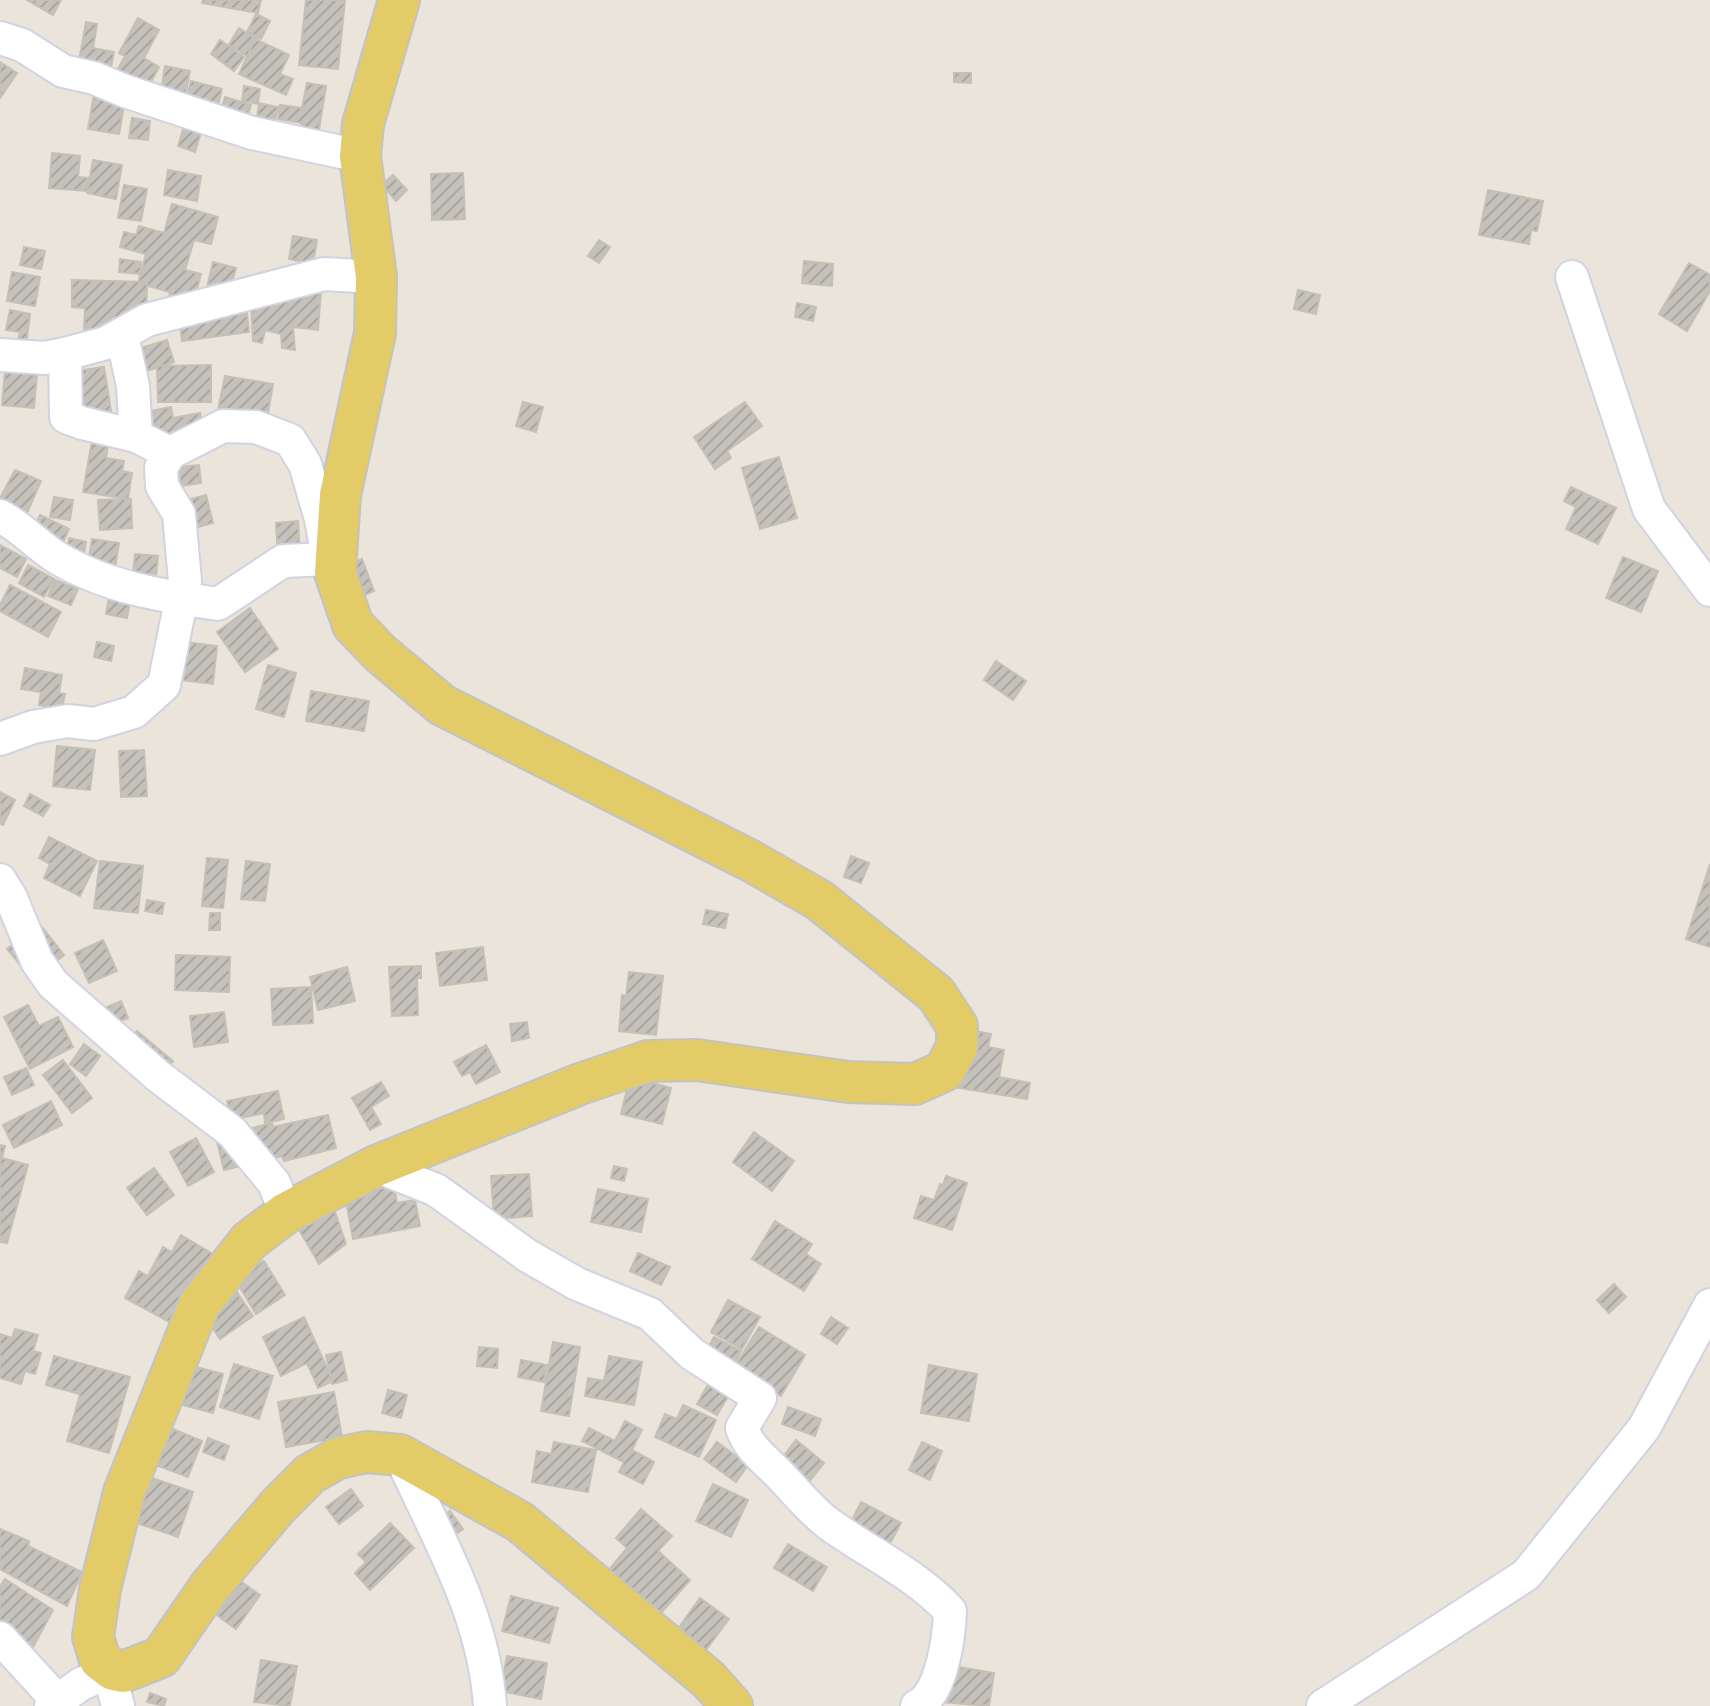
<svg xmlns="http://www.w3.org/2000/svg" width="1710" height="1706" viewBox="0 0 1710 1706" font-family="'Public Sans',sans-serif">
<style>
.building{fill:url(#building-hatch);stroke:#c5c0b5;stroke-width:2}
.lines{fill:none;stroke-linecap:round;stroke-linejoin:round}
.minor-casing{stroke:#d1d3e0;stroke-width:36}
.major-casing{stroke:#c3c3c3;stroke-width:44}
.minor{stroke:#fff;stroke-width:32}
.major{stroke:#e3cc67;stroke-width:40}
</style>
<defs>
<pattern id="building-hatch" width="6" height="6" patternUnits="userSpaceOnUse" patternTransform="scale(2)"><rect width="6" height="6" fill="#c5c1bb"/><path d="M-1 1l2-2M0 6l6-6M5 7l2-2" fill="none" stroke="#a9a6a1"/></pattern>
</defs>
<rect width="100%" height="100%" fill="#eae4db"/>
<g class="building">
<polygon points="27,0 61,0 53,15"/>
<polygon points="203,0 261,0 258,13 202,3"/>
<polygon points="306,0 345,0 338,69 299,65"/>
<polygon points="256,14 270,21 261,39 247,32"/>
<polygon points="138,18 159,30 144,58 159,67 145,93 114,76 125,56 119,53"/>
<polygon points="86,22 97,24 93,48 114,52 110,73 78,67"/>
<polygon points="239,28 258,40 247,56 229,45"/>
<polygon points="255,39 289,55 280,74 293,79 286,95 239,74"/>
<polygon points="220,40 244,57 234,71 211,54"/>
<polygon points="0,62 17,73 0,98"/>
<polygon points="165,66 190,71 184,102 160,98"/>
<polygon points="954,73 971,73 971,83 954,82"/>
<polygon points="191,81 222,89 216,114 185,106"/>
<polygon points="307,83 326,86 318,136 301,133 302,123 278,119 280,105 302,108"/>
<polygon points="244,86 260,89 258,103 278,107 275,120 257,117 259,104 242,101"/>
<polygon points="94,94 125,100 119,134 88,129"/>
<polygon points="225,97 251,105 245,124 220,116"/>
<polygon points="187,117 204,123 195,152 178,146"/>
<polygon points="132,118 150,121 148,140 129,138"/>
<polygon points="52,153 80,156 78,177 89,178 88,191 49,188"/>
<polygon points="93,160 122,165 116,199 87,193"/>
<polygon points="168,170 201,176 197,201 164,195"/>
<polygon points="463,173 465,219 432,220 431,174"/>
<polygon points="393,175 407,190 396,201 382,185"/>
<polygon points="124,185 147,189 141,221 118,218"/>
<polygon points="1488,190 1543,201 1537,231 1531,230 1529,244 1479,235"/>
<polygon points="172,204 218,217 211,244 194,240 185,270 201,274 193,305 169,298 170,292 138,283 146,254 120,247 124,232 136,235 139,226 164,233"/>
<polygon points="293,236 317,240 313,264 289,259"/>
<polygon points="599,240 610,247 599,263 588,256"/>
<polygon points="24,247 45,251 41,269 20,265"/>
<polygon points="120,259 141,262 140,274 119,272"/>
<polygon points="804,261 833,264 832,286 802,283"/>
<polygon points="213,262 236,268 228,297 206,292"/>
<polygon points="1689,263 1710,275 1710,291 1687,331 1659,314"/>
<polygon points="12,272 40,277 35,306 7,301"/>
<polygon points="72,280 147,282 146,318 111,317 110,332 84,332 85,308 72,307"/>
<polygon points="321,290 318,330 293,327 295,350 282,348 281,334 265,330 262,343 253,341 251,303"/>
<polygon points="1298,290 1320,295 1316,314 1294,309"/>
<polygon points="797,303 816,307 813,321 795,317"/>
<polygon points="246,304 249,332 182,341 179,313"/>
<polygon points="10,310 30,314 26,345 17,344 20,332 6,330"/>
<polygon points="167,340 174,362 147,371 141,348"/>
<polygon points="6,359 38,363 34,408 2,405"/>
<polygon points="211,365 211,402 158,402 157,366"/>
<polygon points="104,367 111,411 77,417 70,372"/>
<polygon points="225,376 273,384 267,419 218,410"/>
<polygon points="523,402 543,407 536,432 516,426"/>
<polygon points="745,402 762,426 727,451 731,458 715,469 694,437"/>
<polygon points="171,407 173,418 200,413 204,434 157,444 151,411"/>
<polygon points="93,435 109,437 106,458 124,461 122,471 132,473 128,499 83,492"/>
<polygon points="779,457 797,518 760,529 742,468"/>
<polygon points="199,465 201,483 181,486 179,467"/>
<polygon points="15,470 41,481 24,520 0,510 0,498"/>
<polygon points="1571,487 1616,508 1598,544 1566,529 1576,507 1564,501"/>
<polygon points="206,495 213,523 194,528 187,500"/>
<polygon points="54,497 73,500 70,520 50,517"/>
<polygon points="131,499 132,528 100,530 98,500"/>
<polygon points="40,515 69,529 61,547 31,533"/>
<polygon points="298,521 300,553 278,555 276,523"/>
<polygon points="69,538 86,542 83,558 66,554"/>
<polygon points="92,539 119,543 115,568 88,564"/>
<polygon points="0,545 26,559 17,577 0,568"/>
<polygon points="135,554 158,556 155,587 132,584"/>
<polygon points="1623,557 1658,571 1641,612 1606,598"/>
<polygon points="362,559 374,591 349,602 340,570"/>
<polygon points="28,565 54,579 44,597 19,583"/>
<polygon points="55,580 78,589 71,605 48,596"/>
<polygon points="10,585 61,612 48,637 0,611 0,605"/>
<polygon points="111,587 132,591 127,618 106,614"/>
<polygon points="250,608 278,649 245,672 217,632"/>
<polygon points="177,641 217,646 213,684 172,679"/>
<polygon points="97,642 114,646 111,661 94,657"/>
<polygon points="996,661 1026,681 1013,700 984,680"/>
<polygon points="268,665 296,673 284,717 256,709"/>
<polygon points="25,668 62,675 59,693 65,694 62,709 39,705 41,692 21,689"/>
<polygon points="311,691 369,701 364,731 306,721"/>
<polygon points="57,746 95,750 90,790 53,786"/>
<polygon points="144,750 147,796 121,797 119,751"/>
<polygon points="0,792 15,800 3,825 0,823"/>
<polygon points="30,794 50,805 43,816 24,806"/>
<polygon points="49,837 97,861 80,896 44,878 50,864 39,858"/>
<polygon points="851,856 869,863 861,883 844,877"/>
<polygon points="207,858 228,860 223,908 202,906"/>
<polygon points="100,861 143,866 138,913 94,908"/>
<polygon points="246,861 270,864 265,901 241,899"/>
<polygon points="1710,864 1710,947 1686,939"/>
<polygon points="147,900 164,903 162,914 145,911"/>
<polygon points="706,910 728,914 725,928 703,924"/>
<polygon points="210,913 220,913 220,930 209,930"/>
<polygon points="39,923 64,955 33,980 7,949"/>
<polygon points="103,940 117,971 89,983 75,953"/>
<polygon points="483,947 487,980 440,986 436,953"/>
<polygon points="176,955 230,957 229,992 175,990"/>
<polygon points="421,966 421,978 417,978 418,1015 392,1016 389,967"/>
<polygon points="347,967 355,1001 318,1010 310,977"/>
<polygon points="629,972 663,976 656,1035 619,1031 622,995 626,996"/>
<polygon points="311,987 313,1023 273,1025 271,989"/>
<polygon points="121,1001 128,1018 114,1024 107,1007"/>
<polygon points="28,1005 39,1026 58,1017 73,1047 30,1069 4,1017"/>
<polygon points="224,1012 228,1042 194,1047 190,1016"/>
<polygon points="527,1022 529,1038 512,1041 510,1024"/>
<polygon points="964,1029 991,1034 988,1047 1004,1050 999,1077 1030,1083 1027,1099 953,1087"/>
<polygon points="137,1031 173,1061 155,1082 123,1047"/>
<polygon points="84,1044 100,1056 86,1076 70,1064"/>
<polygon points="486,1045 500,1072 476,1084 470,1072 462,1076 454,1062"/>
<polygon points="63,1060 92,1098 72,1113 43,1075"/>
<polygon points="26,1068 34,1085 12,1095 4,1077"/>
<polygon points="630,1077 671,1088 662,1124 621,1114"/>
<polygon points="381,1082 389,1096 371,1107 381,1124 370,1130 352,1098"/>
<polygon points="278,1091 284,1119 265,1123 264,1113 231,1120 227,1101"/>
<polygon points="51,1101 62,1125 14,1148 3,1125"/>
<polygon points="328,1115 336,1148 284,1161 282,1156 224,1170 216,1137 272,1123 273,1127"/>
<polygon points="754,1132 794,1161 772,1191 733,1162"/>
<polygon points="196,1138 214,1172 188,1186 170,1152"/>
<polygon points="0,1145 5,1146 2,1158 28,1165 7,1243 0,1242"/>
<polygon points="614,1166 627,1169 624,1181 611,1178"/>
<polygon points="154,1168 174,1195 147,1215 127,1188"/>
<polygon points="529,1174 532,1216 494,1219 491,1176"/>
<polygon points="946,1176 967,1183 952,1230 914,1218 921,1196 934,1200 940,1184 943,1185"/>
<polygon points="394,1186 397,1203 415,1200 420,1226 353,1239 345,1195"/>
<polygon points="598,1189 648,1199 641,1232 591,1222"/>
<polygon points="334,1209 346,1244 319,1264 298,1228"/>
<polygon points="775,1221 812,1244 806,1254 821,1264 804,1291 752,1259"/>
<polygon points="181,1235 213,1254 175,1325 125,1298 139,1271 148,1276 163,1247 172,1252"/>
<polygon points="638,1253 670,1267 661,1285 630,1271"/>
<polygon points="264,1261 285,1295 256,1314 235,1279"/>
<polygon points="1614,1284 1626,1297 1609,1313 1597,1300"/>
<polygon points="232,1285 253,1316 220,1339 207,1319"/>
<polygon points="728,1300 760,1317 742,1349 711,1332"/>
<polygon points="304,1317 333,1381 318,1388 307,1363 281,1376 263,1337"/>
<polygon points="831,1317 848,1328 837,1344 821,1334"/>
<polygon points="759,1327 805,1355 781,1396 734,1368"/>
<polygon points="15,1329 38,1335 33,1351 41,1353 35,1374 25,1371 21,1384 0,1378 0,1334 12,1338"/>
<polygon points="714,1337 741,1351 730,1373 702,1358"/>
<polygon points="553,1342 580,1347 569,1416 541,1411"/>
<polygon points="479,1347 498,1349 497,1368 477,1366"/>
<polygon points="341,1352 347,1380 332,1384 326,1355"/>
<polygon points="54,1356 130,1377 109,1453 67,1441 80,1394 46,1385"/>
<polygon points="609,1356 642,1362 634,1405 585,1396 588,1378 604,1381"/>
<polygon points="521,1360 547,1365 544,1382 518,1377"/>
<polygon points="234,1364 273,1376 259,1419 220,1407"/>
<polygon points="188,1365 223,1374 213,1413 179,1404"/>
<polygon points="929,1365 977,1374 969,1421 921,1413"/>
<polygon points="710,1381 730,1393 717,1415 697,1404"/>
<polygon points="388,1390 407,1395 401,1418 382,1413"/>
<polygon points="334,1392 342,1437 286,1447 278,1402"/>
<polygon points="683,1405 716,1420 699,1457 655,1437 665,1414 677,1419"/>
<polygon points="788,1407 821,1419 815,1436 782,1424"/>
<polygon points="625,1421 642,1430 632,1450 654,1462 643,1484 619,1472 624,1462 582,1441 589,1428 615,1441"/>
<polygon points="168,1427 202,1441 188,1477 153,1464"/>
<polygon points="208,1438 229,1446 224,1460 203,1452"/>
<polygon points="796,1440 824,1463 804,1488 776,1466"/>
<polygon points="554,1442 596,1450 588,1492 532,1482 537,1451 551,1454"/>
<polygon points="717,1442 748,1465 736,1482 704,1459"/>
<polygon points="922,1442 942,1451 930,1480 909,1470"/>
<polygon points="149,1477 193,1492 178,1537 134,1522"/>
<polygon points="713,1484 748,1500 731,1537 696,1521"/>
<polygon points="351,1489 363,1506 339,1524 326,1507"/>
<polygon points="861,1502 901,1523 885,1553 846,1532"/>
<polygon points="641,1509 672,1536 658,1551 690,1580 653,1622 640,1598 609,1570 627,1548 616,1538"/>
<polygon points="450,1511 463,1529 449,1539 436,1521"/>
<polygon points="390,1523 414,1548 370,1590 355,1573 366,1562 358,1554"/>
<polygon points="0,1529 29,1541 28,1546 82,1572 67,1606 0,1569"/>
<polygon points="788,1544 827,1567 813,1591 774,1568"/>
<polygon points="232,1575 260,1595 236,1629 207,1608"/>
<polygon points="5,1579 53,1610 31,1651 0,1624 0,1587"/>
<polygon points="511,1596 558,1608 549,1643 502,1631"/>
<polygon points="700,1598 729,1619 706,1650 677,1630"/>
<polygon points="507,1656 547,1663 541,1699 500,1691"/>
<polygon points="261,1660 297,1666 290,1706 254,1702"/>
<polygon points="947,1665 994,1673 989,1706 941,1702"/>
<polygon points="150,1693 166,1699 164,1706 147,1702"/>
</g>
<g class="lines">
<g class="minor-casing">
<g id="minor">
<polyline points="0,38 22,45 63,71 94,78 125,91 252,133 360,156"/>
<polyline points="1572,277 1649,509 1710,590"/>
<polyline points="122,335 133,386 136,436"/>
<polyline points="65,354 66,417 82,423 136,436 170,453"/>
<polyline points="0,355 45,358 65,354 106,343 147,320 324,274 376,277"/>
<path d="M0 516C21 527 36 544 56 557 105 587 162 596 218 604L283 561 328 559"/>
<polyline points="0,739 33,727 68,721 94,724 134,712 164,685 185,581 179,514 162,486 161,468 170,453 223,426 256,427 290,440 305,464 321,519 327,552"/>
<polyline points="0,880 11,898 37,961 53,984 158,1076 232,1132 274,1183 286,1213"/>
<path d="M376 1166 436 1190 528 1256 577 1284 650 1314 692 1354 760 1398 742 1428C747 1445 763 1459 776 1471 793 1488 810 1510 829 1524 869 1553 916 1574 950 1611 949 1637 942 1694 917 1706"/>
<path d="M400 1455C437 1537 484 1614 490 1706"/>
<polyline points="0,1638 58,1701"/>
<polyline points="51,1706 81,1684 113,1670 114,1691 118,1706"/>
<polyline points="1323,1706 1526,1575 1644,1428 1710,1305"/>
</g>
</g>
<g class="major-casing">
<polyline id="major" points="399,0 363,124 360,156 376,277 375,333 340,495 335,573 353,625 381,654 442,705 751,861 819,900 936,994 957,1026 957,1047 944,1071 915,1084 848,1082 697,1060 648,1061 580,1084 376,1166 286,1213 249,1241 199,1305 124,1492 100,1589 93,1637 100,1660 113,1670 123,1672 161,1657 210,1586 278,1506 310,1474 338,1458 367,1452 400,1455 520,1522 709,1680 732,1706"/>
</g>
<use href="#minor" class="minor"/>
<use href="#major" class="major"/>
</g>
</svg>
